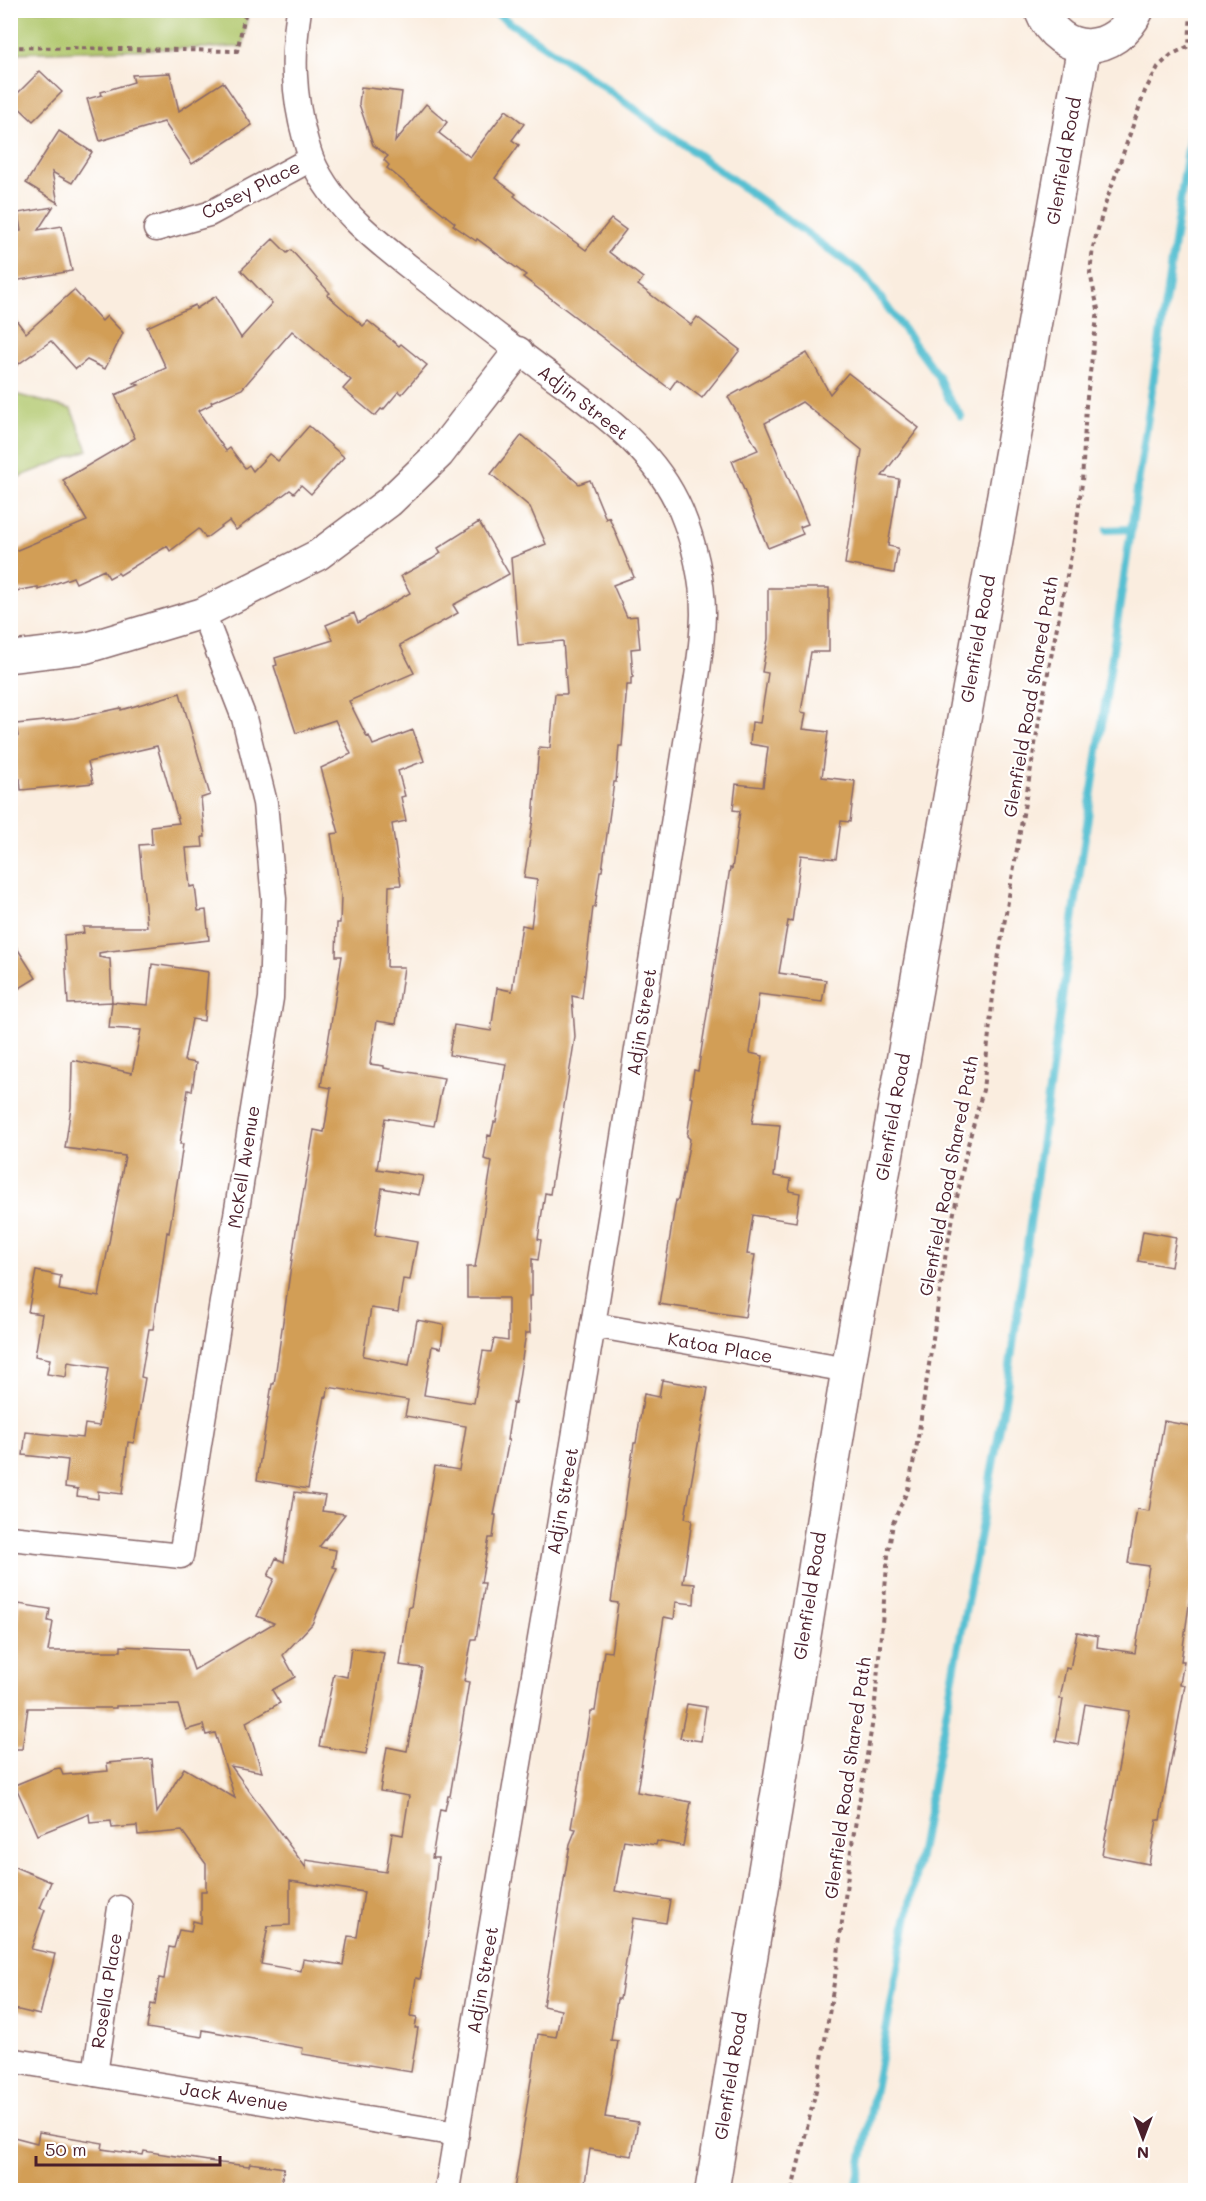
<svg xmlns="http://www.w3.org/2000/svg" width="1206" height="2201" viewBox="0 0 1206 2201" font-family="Mali,sans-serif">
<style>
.green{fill:#b0c76c;stroke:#7d734c;stroke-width:1.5}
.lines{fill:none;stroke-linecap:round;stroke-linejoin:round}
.stream{stroke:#56c0d2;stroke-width:8}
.building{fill:#d29e57;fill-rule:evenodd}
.minor-casing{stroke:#88676a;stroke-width:27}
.tertiary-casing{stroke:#88676a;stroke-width:33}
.secondary-casing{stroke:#88676a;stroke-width:36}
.path{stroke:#88676a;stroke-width:4;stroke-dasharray:4.5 4.5;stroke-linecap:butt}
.minor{stroke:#fff;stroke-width:24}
.tertiary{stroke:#fff;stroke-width:30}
.secondary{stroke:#fff;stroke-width:33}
.labels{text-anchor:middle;stroke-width:4.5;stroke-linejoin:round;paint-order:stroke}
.street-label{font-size:18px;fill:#4a1f2b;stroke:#fff}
</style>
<rect width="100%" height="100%" fill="#fff"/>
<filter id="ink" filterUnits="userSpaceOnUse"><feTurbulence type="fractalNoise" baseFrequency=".0167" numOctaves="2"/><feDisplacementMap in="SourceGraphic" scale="12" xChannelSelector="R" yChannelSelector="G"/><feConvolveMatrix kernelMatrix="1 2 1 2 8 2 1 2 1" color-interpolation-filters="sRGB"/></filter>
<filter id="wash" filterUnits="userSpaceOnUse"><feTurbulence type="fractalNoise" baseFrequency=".008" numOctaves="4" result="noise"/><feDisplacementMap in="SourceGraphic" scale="24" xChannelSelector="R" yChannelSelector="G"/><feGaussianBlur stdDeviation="1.35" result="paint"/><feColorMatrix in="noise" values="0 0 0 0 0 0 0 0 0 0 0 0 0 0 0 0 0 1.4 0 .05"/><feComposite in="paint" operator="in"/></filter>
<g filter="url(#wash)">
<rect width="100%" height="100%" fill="#faeddf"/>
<g class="green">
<polygon points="10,11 11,10 248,11 243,47 11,53"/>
<polygon points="11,393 71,409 88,450 19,477 11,476"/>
</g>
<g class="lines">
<g class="stream">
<polyline points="491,10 589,76 863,274 938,376 947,396 961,416"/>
<polyline points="1107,530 1132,529"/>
<polyline points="856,2190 1005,1401 1081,864 1196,96"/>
</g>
</g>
<g id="blocks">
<g class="building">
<polygon points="40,71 62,92 33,121 11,100"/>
<polygon points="170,73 179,111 223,82 252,125 192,164 164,122 100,141 87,99 102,95 101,92 134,82 132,75"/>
<polygon points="361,87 402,92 395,142 426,104 447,122 439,133 470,157 506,110 524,124 512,140 519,145 495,178 516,194 514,196 534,212 586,250 611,219 626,230 609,252 643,278 638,285 691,325 697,317 740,350 702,398 677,379 670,389 523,277 526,275 477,239 476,241 453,225 455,223 387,168 389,165 384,160 388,156 373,145 359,104"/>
<polygon points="59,131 92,152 72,183 52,172 58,203 26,183"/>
<polygon points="53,207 38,230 62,226 72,271 14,281 12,269 10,271 10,233 21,231 18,213"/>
<polygon points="273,239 287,253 291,250 330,293 327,295 363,326 368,321 399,346 401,344 427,365 402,394 399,391 383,410 381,409 375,416 343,389 351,380 292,331 242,389 211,402 212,404 198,411 226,451 230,448 245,468 249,465 253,471 269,454 278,461 309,426 344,457 311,494 301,485 294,493 290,490 236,530 229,521 206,538 199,529 170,551 167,546 120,575 118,573 109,578 104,570 76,583 73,577 38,590 38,587 10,592 10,553 87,521 63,480 135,438 115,395 139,385 134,383 166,368 147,327 195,305 196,309 216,296 241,338 272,303 241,270"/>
<polygon points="74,290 102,321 107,316 123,333 105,369 87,360 76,369 51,341 10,370 10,312 26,333"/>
<polygon points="807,353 830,394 848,373 919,428 882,476 899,479 888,546 898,548 894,573 845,564 862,450 802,402 765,423 808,524 800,527 803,534 768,548 732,461 758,450 728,397"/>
<path d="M522 435 579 484 590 480 606 519 609 517 634 577 613 585 627 617 637 616 640 648 631 649 633 677 631 678V685H627L622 746H619L616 782H614L602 871H600L595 907H593L582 998 572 996 575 1037 564 1106 550 1194 545 1193 538 1239 541 1240 538 1260 532 1259V1296H529L530 1333H526L515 1404 513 1403 507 1440H509L494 1515H496L493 1538H489L481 1583H485L476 1639H472L464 1681 469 1682 450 1796H448L445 1810 440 1809 432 1858H438L434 1894 420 1979 416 1978 410 2016 417 2017 415 2028H418L411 2072 302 2054 303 2048 203 2030 202 2037 147 2028 151 2004 155 2005 159 1978 164 1979 169 1947 174 1948 179 1930 191 1932 193 1921 201 1923V1891H206V1864L182 1831 138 1835 137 1826 112 1828 111 1821 90 1823 89 1814 37 1835 15 1785 54 1769 60 1768 63 1775 108 1771 107 1763 152 1759 157 1813 184 1768 235 1798 215 1733 206 1735 203 1725 186 1730 178 1705 116 1706V1708H28L22 1749H10V1621H17L19 1604 50 1609 48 1621 53 1622 48 1651H121V1646L187 1649 194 1670 274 1623 257 1616 274 1579 268 1576 276 1558 284 1562 295 1492 325 1496 322 1511 345 1514 319 1547 336 1550 333 1567 337 1568 312 1624 283 1655 295 1677 272 1690 280 1703 246 1722 262 1772 231 1766 306 1868V1860L386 1872 392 1833 403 1835 409 1796 380 1791 387 1747 407 1751 422 1668 400 1665 409 1607H411L435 1466 459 1470 466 1426 405 1416 408 1400 328 1387 327 1397 325 1396 308 1489 257 1480 272 1384H274L297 1224H298L314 1130 324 1132 331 1088 321 1086 342 956H336L337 923H340L341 896 331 834 339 833 321 768 351 754 335 720 296 733 274 666 277 665 275 658 333 640 326 625 354 613 358 623 410 593 401 576 432 559 441 553 438 548 479 522 509 574 453 605 458 613 400 645 414 673 349 701 367 737 369 736 373 745 413 730 424 761 398 771 405 796 401 797 406 821 392 824 401 885 389 886 387 967H404L396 1024 377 1021 370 1064 384 1066V1068L444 1078 434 1126 385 1118 377 1169 423 1176 419 1195 382 1188 375 1235 417 1242 410 1280 403 1279 398 1312 371 1308 363 1356 409 1365 417 1320 444 1325 441 1348 432 1346 424 1395 474 1403 483 1351 491 1352 494 1339 508 1341V1298H467V1267H475L492 1161 484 1159 488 1135 491 1136 494 1122H496L506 1064 449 1055 454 1025 491 1031 497 988 512 991 522 925 531 927 537 880 524 878 533 819 539 747 550 748 555 694H567L563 641 518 645 511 558 546 544 530 507 491 474ZM290 1881 364 1892 357 1937 348 1936 343 1965 303 1959 301 1971 261 1964 268 1926 290 1925Z"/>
<polygon points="768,588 829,588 829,652 811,652 801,712 806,713 803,729 828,732 822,777 855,781 850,822 841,821 836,859 801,855 792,922 788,921 779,973 826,980 822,1002 759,994 750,1053 763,1056 752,1123 780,1125 774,1176 791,1179 789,1191 800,1193 796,1222 753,1215 747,1254 755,1255 745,1317 659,1304 676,1200 678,1200 683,1174 684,1174 690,1139 687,1136 693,1098 690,1097 694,1070 698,1071 730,868 732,869 740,811 733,810 736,784 763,787 768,747 750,744 752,722 760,723 768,673 762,672 768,639"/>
<polygon points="180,693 210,795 201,798 205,837 202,837 203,847 186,848 190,887 195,886 198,911 206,910 209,940 110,951 99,953 99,957 110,959 112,1002 148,1005 152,964 208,972 204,1021 192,1019 184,1061 196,1063 192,1091 188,1090 180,1144 183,1144 180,1164 169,1233 167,1232 153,1329 149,1329 141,1377 145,1378 134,1443 128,1442 122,1494 98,1491 98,1499 77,1496 78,1489 65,1487 68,1460 23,1455 26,1432 83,1438 85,1424 99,1426 108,1368 68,1362 66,1377 47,1374 50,1359 35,1356 42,1314 28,1312 36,1271 61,1276 59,1290 99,1297 125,1156 65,1148 71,1107 72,1062 73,1060 132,1073 141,1030 109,1028 112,1002 68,1004 64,935 84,933 83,927 147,927 139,845 152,844 151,826 179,823 157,746 88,762 93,783 21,790 20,779 16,780 14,759 10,759 10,737 18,736 16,724 74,718 121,708 121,710"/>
<polygon points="10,937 36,978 10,994"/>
<polygon points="1143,1231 1176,1237 1171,1267 1138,1261"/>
<polygon points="662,1380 708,1388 685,1518 692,1520 683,1583 695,1584 694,1604 676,1602 674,1619 664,1617 637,1792 691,1802 683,1846 657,1841 656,1845 624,1840 615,1891 670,1900 666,1923 633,1918 620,1999 617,1999 611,2040 618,2041 605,2117 638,2122 632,2156 590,2149 584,2190 514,2190 538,2034 556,2037 561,2010 543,2006 570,1844 576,1829 571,1828 591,1711 595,1711 604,1651 611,1652 618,1603 611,1602 634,1443 636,1443 644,1394 659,1397"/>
<polygon points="1164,1421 1196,1427 1196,1570 1194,1570 1181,1661 1184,1661 1180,1684 1185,1685 1160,1820 1157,1820 1149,1864 1102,1855 1129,1711 1085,1704 1078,1745 1056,1741 1063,1699 1060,1699 1066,1668 1070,1669 1077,1632 1098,1636 1097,1647 1135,1653 1149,1566 1128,1563 1137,1509 1149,1511"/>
<polygon points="351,1648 384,1653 366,1754 319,1746 334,1674 347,1677"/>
<polygon points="687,1704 706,1707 701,1741 680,1738"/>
<polygon points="10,1865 51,1882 40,1908 45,1910 31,1949 55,1954 40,2015 10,2008"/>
<polygon points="39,2132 103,2143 102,2149 143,2155 144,2151 221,2163 249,2166 250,2163 284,2168 280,2190 10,2190 10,2136 37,2143"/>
</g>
</g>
</g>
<g filter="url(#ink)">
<use href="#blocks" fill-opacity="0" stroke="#88676a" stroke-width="1.5"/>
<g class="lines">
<g class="minor-casing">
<g id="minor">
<path d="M299 10C292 55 293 94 305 138 307 145 309 153 312 160 337 217 395 255 443 293 481 323 520 353 560 382 608 418 657 454 681 511 694 542 703 580 703 614 702 661 691 709 684 755L593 1325 447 2190"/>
<polyline points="156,229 209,214 311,159"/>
<polyline points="593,1325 848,1370"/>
<polyline points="10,1538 181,1556 271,998 274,899 265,803 244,718 203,613"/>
<polyline points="10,2060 457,2134"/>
<polyline points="95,2074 120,1908"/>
</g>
</g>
<g class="tertiary-casing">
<polyline id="tertiary" points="10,657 86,648 203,613 318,555 389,502 439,454 518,352"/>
</g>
<g class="secondary-casing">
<g id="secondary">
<path d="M1041 10C1060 59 1116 56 1137 10"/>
<polyline points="712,2190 848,1370 1084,46"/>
</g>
</g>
<g class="path">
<polyline points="10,47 237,51 246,10"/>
<polyline points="792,2190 819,2078 836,1970 851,1850 874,1714 888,1555 893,1523 908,1489 917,1444 946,1252 967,1148 983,1090 995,977 1043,698 1075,535 1082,483 1086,405 1098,309 1090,273 1093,247 1104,208 1145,91 1158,67 1171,55 1189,46 1191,10"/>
</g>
<use href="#minor" class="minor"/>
<use href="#tertiary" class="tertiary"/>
<use href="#secondary" class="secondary"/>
</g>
</g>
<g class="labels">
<g class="street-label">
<text transform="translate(1064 161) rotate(-80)" y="6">Glenfield Road</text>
<text transform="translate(251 190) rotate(-27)" y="6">Casey Place</text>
<text transform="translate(583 403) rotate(38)" y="6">Adjin Street</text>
<text transform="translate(978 639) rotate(-80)" y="6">Glenfield Road</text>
<text transform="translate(1031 697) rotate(-80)" y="6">Glenfield Road Shared Path</text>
<text transform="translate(642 1022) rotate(-81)" y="6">Adjin Street</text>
<text transform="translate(893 1117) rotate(-80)" y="6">Glenfield Road</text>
<text transform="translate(244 1167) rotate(-81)" y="6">McKell Avenue</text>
<text transform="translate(949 1176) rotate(-79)" y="6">Glenfield Road Shared Path</text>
<text transform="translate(720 1348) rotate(10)" y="6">Katoa Place</text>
<text transform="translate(563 1501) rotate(-80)" y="6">Adjin Street</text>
<text transform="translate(810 1596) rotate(-81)" y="6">Glenfield Road</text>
<text transform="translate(848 1778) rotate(-82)" y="6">Glenfield Road Shared Path</text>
<text transform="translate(483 1980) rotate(-80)" y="6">Adjin Street</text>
<text transform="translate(107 1991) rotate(-81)" y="6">Rosella Place</text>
<text transform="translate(731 2076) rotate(-81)" y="6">Glenfield Road</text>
<text transform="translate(234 2097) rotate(9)" y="6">Jack Avenue</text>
</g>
</g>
<rect width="1206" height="2201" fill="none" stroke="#fff" stroke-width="36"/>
<g transform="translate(1143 2138) rotate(180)" stroke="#ffffff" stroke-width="4.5" paint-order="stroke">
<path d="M0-4.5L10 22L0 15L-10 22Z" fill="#4a1f2b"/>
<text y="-9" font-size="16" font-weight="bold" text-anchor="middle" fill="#4a1f2b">N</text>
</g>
<path d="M36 2156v9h184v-9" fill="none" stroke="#4a1f2b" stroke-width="3"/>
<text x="45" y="2156" font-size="18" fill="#4a1f2b" stroke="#ffffff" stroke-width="4.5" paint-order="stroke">50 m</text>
</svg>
